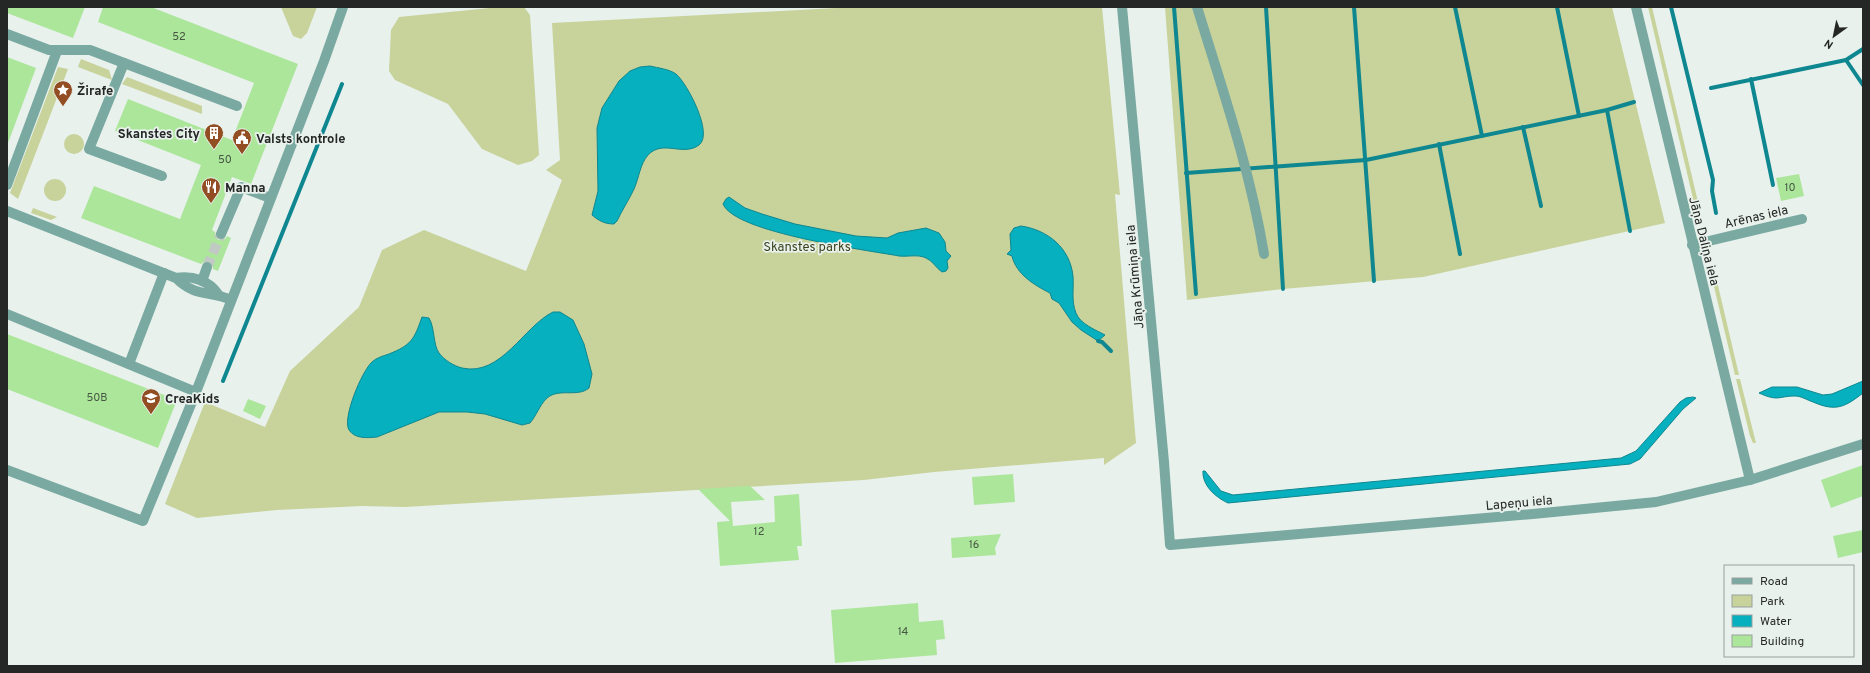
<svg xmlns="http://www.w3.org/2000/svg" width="1870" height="673" viewBox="0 0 1870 673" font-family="Overpass,sans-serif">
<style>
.green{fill:#c8d29b}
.water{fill:#06b0be;stroke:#0f8790}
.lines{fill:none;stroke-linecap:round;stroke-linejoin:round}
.stream{stroke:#0f8790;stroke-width:4}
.building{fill:#ace69b}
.minor-tunnel{stroke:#c1c9c4;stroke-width:10;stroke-dasharray:10 5;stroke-linecap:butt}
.minor{stroke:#79a9a1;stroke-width:10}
.labels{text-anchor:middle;stroke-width:3.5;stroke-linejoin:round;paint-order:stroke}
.number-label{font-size:11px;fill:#465743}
.poi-label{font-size:13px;font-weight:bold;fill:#242726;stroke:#e8f1ec;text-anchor:start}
.street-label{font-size:13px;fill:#242726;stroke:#e8f1ec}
.park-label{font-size:13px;fill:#3c421b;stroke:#e8f1ec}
</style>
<rect width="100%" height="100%" fill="#e8f1ec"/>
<g class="green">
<polygon points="281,7 317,7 307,33 301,39 293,36"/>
<polygon points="500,7 524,7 530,15 539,155 532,161 518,165 482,149 448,104 395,80 389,71 391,30 399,17"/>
<polygon points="855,7 1102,7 1120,195 1115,194 1136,443 1104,465 1104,458 934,472 864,480 405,507 362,506 277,510 197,518 165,504 205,402 265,427 290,371 359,307 382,250 424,230 526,271 562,180 546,170 560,160 552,23"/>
<polygon points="1165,7 1612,7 1665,223 1423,277 1283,289 1187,300"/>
<polygon points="1648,7 1652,7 1698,202 1695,207"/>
<polygon points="81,59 109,70 112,80 78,67"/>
<polygon points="58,67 68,69 18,199 10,193"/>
<polygon points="127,77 202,106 202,114 122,84"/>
<circle cx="74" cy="144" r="10"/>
<circle cx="55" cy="190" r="11"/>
<polygon points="33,208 57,217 51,220 31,213"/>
<polygon points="1711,274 1716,277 1739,375 1735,375"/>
<polygon points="1736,379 1740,379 1756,443 1753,443 1750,436"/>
</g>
<g class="water">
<path d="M650 66C658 68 669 69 676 74 687 83 714 134 699 145 683 157 663 139 648 155 640 164 639 178 634 189 629 200 622 210 617 221L614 224C605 224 599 221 592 215L598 191 597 128 602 108 619 81 630 71 640 67Z"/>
<path d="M729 197 745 208 762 214 795 224 856 236 887 238 898 233 926 228 939 233 945 242 946 251 951 256 947 261 948 268 946 271 942 272C936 268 933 261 926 258 918 254 908 257 899 256 867 250 735 233 723 204L726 199Z"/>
<path d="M1021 226C1048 230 1070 248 1073 276 1074 288 1071 301 1076 313 1080 324 1096 330 1105 335L1098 341 1081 330 1072 322 1059 303 1052 299 1050 293C1034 285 1016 274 1012 256L1007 254 1011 250 1010 234 1014 228Z"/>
<path d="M553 312H560L573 320 584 344 592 374 589 388C577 398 558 387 546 399 540 405 536 416 530 423L522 425 485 414 467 412H439L377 437C367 438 355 439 349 430 342 418 362 371 372 362 376 358 383 356 389 354 411 345 414 340 422 317L429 318C435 328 433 345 439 353 444 360 454 366 462 368 501 377 524 326 553 312Z"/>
<path d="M1863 381V393C1845 407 1836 412 1813 402 1807 400 1801 396 1795 396 1778 396 1779 402 1759 393L1772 387H1797L1823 395 1832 394Z"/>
<path d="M1693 397 1696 398 1683 409 1640 459 1630 464 1228 503C1215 497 1202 485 1203 471H1205L1221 491 1233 495 1621 458 1636 451 1680 402 1686 398Z"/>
</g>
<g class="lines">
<g class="stream">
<polyline points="1174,7 1196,294"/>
<polyline points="1266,7 1283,289"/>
<polyline points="1354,7 1374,281"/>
<polyline points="1455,7 1482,136"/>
<polyline points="1557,7 1579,116"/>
<polyline points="1671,7 1713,180 1712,191 1716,213"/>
<polyline points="1846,60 1863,85"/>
<polyline points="1751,79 1773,185"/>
<polyline points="1711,88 1846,60 1863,49"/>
<polyline points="1607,110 1630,231"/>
<polyline points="1523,127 1541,206"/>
<polyline points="1439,144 1460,254"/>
<polyline points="1186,173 1366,160 1607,110 1634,102"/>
<polyline points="1098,341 1102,342 1111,351"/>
<polyline points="223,381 342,84"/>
</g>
</g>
<g class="building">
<polygon points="7,7 85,7 73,38 7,13"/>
<polygon points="103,7 151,7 298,64 251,184 232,177 212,230 215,232 216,238 219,240 225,239 227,236 231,238 218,271 213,269 213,265 210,261 205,261 201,264 81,218 94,186 180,219 201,165 115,131 128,99 232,140 254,83 98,22"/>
<polygon points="7,57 36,68 8,143 7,142"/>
<polygon points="1799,174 1804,196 1781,201 1776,178"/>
<polygon points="7,334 177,400 158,448 7,389"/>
<polygon points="248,399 266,406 260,419 243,411"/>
<polygon points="1863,465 1863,496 1831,508 1821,480"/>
<polygon points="1013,474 1015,502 974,505 972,477"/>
<polygon points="750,486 765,500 731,502 733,526 775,522 774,496 799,494 802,546 797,546 799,560 720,566 717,522 730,521 698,489"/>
<polygon points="1863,530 1863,552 1838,558 1833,536"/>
<polygon points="1001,534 995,548 996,555 952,558 951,538"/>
<polygon points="918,603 919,622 943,620 945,639 936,640 937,655 835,663 831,610"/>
</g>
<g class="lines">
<polyline class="minor-tunnel" points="207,267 221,234"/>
<g class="minor">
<polyline points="1122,7 1164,462 1170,545 1533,514 1656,502 1750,480 1863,444"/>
<path d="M1197 7C1222 88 1250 169 1264 254"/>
<polyline points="1636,7 1750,480"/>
<polyline points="7,34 49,50 90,50 237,106"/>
<polyline points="124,63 89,149 162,176"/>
<polyline points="7,185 57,51"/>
<path d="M7 211 176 278C196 298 209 290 231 300"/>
<polyline points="221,234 241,187 270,198"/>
<polyline points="1692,245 1802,219"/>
<path d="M176 278C193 275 209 281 218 294"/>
<polyline points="202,281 207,267"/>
<polyline points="7,314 196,392"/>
<polyline points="129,364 164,273"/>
<polyline points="7,470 143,521 196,392 324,61 343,7"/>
</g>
</g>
<defs>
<g id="sight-pin" transform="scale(1)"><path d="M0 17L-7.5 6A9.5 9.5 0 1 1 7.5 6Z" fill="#924e22" stroke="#e8f1ec"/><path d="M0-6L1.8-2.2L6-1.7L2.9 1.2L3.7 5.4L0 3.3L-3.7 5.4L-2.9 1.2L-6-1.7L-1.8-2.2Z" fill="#fff"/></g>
<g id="building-pin" transform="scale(1)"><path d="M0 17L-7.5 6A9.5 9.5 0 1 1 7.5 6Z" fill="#924e22" stroke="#e8f1ec"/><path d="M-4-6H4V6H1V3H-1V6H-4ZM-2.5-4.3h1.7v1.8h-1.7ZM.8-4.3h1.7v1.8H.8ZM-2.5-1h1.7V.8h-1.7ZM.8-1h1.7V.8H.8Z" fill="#fff"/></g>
<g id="civic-pin" transform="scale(1)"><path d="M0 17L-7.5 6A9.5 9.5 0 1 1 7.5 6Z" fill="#924e22" stroke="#e8f1ec"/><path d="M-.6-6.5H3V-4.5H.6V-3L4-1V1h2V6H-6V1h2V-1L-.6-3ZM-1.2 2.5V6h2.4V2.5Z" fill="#fff"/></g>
<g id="restaurant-pin" transform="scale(1)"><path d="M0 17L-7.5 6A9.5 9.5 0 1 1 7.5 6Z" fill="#924e22" stroke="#e8f1ec"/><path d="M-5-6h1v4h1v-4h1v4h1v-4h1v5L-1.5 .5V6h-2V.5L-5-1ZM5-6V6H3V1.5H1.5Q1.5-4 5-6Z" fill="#fff"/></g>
<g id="school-pin" transform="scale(1)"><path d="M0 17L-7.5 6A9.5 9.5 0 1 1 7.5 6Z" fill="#924e22" stroke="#e8f1ec"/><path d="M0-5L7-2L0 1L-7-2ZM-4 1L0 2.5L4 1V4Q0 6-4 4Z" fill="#fff"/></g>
</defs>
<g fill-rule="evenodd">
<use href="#sight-pin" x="63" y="90"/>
<use href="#building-pin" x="214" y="133"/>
<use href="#civic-pin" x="242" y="138"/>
<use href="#restaurant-pin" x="211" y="187"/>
<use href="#school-pin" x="151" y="398"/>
</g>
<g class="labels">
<g class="number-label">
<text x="179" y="40">52</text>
<text x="225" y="163">50</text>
<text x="1790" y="191">10</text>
<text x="97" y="401">50B</text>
<text x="759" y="535">12</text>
<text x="974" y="548">16</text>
<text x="903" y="635">14</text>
</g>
<g class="poi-label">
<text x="77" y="95">Žirafe</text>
<text x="200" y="138" text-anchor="end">Skanstes City</text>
<text x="256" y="143">Valsts kontrole</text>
<text x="225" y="192">Manna</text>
<text x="165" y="403">CreaKids</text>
</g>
<g class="street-label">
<text transform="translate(1756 216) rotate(-13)" y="5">Arēnas iela</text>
<text transform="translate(1705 241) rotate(76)" y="5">Jāņa Daliņa iela</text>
<text transform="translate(1134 277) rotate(-95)" y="5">Jāņa Krūmiņa iela</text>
<text transform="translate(1519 502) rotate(-5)" y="5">Lapeņu iela</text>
</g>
<g class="park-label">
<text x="807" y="251">Skanstes parks</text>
</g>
</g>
<rect width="1870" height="673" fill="none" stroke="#242726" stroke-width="16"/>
<rect x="1724" y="565" width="130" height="92" fill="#e8f1ec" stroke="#9aa09d"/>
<rect x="1732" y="578" width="20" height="6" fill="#79a9a1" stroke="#9aa09d"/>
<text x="1760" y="585" font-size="12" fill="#242726">Road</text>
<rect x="1732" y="595" width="20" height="12" fill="#c8d29b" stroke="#9aa09d"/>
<text x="1760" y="605" font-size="12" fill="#242726">Park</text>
<rect x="1732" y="615" width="20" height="12" fill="#06b0be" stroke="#9aa09d"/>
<text x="1760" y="625" font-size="12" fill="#242726">Water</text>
<rect x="1732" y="635" width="20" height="12" fill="#ace69b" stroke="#9aa09d"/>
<text x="1760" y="645" font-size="12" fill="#242726">Building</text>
<g transform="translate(1834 36) rotate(213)" stroke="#e8f1ec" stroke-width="3" paint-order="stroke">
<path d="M0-3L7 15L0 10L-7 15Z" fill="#242726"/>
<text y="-6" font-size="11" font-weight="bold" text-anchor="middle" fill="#242726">N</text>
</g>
</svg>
